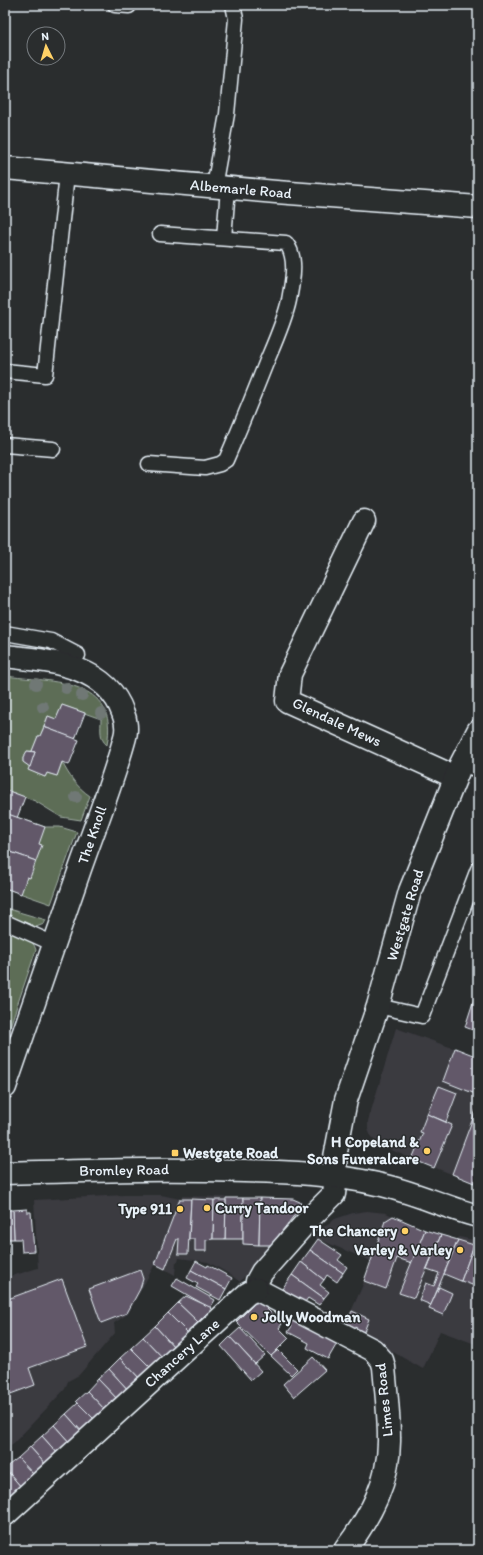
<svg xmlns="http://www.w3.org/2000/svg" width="483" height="1555" viewBox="0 0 483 1555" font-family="Itim,sans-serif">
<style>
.built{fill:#3b3a40}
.green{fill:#5d6d56;stroke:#a2afa7}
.building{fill:#625969;stroke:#e8f1f8}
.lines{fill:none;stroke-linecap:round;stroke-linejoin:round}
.lane-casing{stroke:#e8f1f8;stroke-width:17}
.street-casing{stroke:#e8f1f8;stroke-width:25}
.primary-casing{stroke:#e8f1f8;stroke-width:25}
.lane{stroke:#2a2d2e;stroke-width:14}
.street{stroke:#2a2d2e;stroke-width:22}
.primary{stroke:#2a2d2e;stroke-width:22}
.tree{fill:#707875}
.poi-dot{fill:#ffd166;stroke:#2a2d2e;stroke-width:1.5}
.labels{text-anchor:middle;stroke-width:3;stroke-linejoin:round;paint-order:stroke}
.street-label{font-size:15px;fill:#e8f1f8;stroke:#2a2d2e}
.poi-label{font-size:15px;font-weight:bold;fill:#e8f1f8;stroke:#2a2d2e;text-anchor:end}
</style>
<rect width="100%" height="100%" fill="#2a2d2e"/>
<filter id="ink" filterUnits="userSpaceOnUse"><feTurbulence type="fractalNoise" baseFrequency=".025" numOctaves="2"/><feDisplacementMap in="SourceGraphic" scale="8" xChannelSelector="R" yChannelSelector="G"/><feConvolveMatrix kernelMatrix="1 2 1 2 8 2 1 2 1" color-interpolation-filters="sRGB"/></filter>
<g filter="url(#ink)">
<g class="built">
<polygon points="396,1028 478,1057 478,1184 412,1159 380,1145 371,1137 368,1129 368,1121"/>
<polygon points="124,1195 161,1195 180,1199 182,1196 293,1199 300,1202 301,1205 300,1208 240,1282 231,1275 208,1262 179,1258 178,1262 176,1262 175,1275 155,1264 128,1314 114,1323 115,1333 79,1375 68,1381 65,1389 11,1446 5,1406 5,1278 38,1268 34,1200"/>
<polygon points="367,1211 386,1213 425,1230 441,1235 458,1240 459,1237 478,1241 478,1345 440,1331 423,1369 345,1325 362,1287 371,1261 313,1237 325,1226 335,1219 353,1213"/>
</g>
<g class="green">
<path d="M5 676C51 682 120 678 107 745 99 739 101 729 101 719L62 705 56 719 48 716 40 736H38L32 751H27L23 758V762L30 767 29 770 45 777 47 773 57 776 62 762C69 776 77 787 90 796L81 820 61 817 35 801 6 790 5 792Z"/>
<polygon points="5,813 45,827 60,827 77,832 51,904 5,888"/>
<polygon points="5,908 46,920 44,924 36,927 5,914"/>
<path d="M5 928C17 934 33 937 36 950L5 1041Z"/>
</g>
<g class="building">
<polygon points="62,705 85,713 75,739 44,727 48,716 56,719"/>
<polygon points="44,727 79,740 69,765 62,762 57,776 47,773 45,777 28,770 35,752 32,751 38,736 40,736"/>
<polygon points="27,751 35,752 30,767 23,762 23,758"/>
<polygon points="6,790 25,797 17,818 5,813"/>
<polygon points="5,813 45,827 39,844 42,845 36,861 5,850"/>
<polygon points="5,850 36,861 30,878 27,877 21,894 5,888"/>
<polygon points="475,996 478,997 478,1032 465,1027"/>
<polygon points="455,1048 478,1057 478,1095 443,1081"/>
<polygon points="439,1086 457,1093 446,1122 427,1114"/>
<polygon points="476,1110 478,1111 478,1174 474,1183 452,1174"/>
<polygon points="427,1114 452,1125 434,1168 412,1159 423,1133 420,1132"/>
<polygon points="226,1198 243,1198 243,1239 225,1239"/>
<polygon points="243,1198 260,1198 259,1245 243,1244"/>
<polygon points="260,1198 293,1199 300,1202 301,1205 300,1208 271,1245 259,1245"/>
<polygon points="180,1199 191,1199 188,1254 178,1254 179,1239 177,1239 165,1269 155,1264"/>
<polygon points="191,1199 214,1200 213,1239 206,1240 206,1251 195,1251 195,1239 189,1239"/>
<polygon points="214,1200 226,1200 225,1239 213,1239"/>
<polygon points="27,1209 27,1212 31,1212 34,1251 22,1252 21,1239 14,1239 13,1210"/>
<polygon points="5,1210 13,1210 14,1239 7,1239 8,1253 5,1253"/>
<polygon points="393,1216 425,1230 412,1263 397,1258 386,1289 364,1281 385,1221"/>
<polygon points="425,1230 441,1235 414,1298 399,1293"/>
<polygon points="441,1235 458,1240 431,1305 419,1300 426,1283 434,1286 439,1273 427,1269"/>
<polygon points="318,1239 342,1255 338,1260 347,1267 343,1273 310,1250"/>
<polygon points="458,1240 474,1245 461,1281 444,1274"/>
<polygon points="474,1245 478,1246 478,1287 461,1281"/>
<polygon points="310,1250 343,1273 337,1282 327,1275 324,1280 301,1262"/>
<polygon points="196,1261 207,1267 208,1265 232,1278 226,1289 191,1270"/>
<polygon points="301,1262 324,1280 320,1285 329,1292 324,1298 292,1275"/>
<polygon points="140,1270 143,1279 140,1289 127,1313 101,1323 89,1289"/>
<polygon points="191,1270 226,1289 220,1300 196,1287 198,1284 187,1278"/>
<polygon points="292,1275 324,1298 319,1305 308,1298 305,1302 282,1289"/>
<polygon points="177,1278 215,1300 210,1308 172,1286"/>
<polygon points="62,1279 87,1347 29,1368 35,1385 5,1396 5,1300"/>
<polygon points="439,1287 452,1293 443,1315 429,1309"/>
<polygon points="186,1296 212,1308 198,1322 178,1303"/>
<polygon points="258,1300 282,1324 279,1328 289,1338 271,1356 236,1322"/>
<polygon points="178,1303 198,1322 188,1333 168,1313"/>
<polygon points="352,1311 369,1319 363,1334 345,1325"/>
<polygon points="168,1313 188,1333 174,1347 155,1326"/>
<polygon points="287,1313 339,1340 328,1359 307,1348 309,1343 288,1332 292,1326 283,1321"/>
<polygon points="155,1326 174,1347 163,1358 143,1337"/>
<polygon points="240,1328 265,1355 255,1364 230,1337"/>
<polygon points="143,1337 163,1358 152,1369 131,1348"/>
<polygon points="230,1337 261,1371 251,1380 221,1346"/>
<polygon points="131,1348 152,1369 141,1380 120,1358"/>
<polygon points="278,1350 297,1369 291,1375 271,1356"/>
<polygon points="313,1357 325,1370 294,1397 283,1384"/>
<polygon points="120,1358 141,1380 129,1391 109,1369"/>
<polygon points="109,1369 129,1391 118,1400 98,1379"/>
<polygon points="98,1379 118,1400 106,1411 87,1391"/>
<polygon points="87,1391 106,1411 95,1420 76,1401"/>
<polygon points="78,1403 95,1420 82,1432 66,1414"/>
<polygon points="66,1414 82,1432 70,1443 54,1425"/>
<polygon points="54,1425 70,1443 58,1454 42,1436"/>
<polygon points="42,1436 58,1454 46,1465 30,1447"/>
<polygon points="30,1447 46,1465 34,1475 18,1458"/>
<polygon points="18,1458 34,1475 21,1487 5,1468"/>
<polygon points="5,1468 21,1487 9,1498 5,1493"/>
</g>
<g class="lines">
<g class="lane-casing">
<g id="lane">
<polyline points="115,5 129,6"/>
<polyline points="214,187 227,114 236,19 233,5"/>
<polyline points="224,238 228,188"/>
<polyline points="5,371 45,375 67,174"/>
<polyline points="5,445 53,449"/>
<path d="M149 464 205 468 220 464 226 460C240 428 253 396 266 363 274 344 285 320 289 300 292 283 298 258 286 243L160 234"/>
<polyline points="5,633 51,641 78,655 68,666"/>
<polyline points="461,764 478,770"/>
<polyline points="5,922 54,944"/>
<polyline points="378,1006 422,1016 478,869"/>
</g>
</g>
<g class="street-casing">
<g id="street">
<polyline points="5,168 276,192 478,207"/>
<polyline points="364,521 290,674 287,701 455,777"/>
<path d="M5 656C48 661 106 664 123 713 126 720 127 730 125 737 113 782 95 826 80 869 55 942 30 1014 5 1087"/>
<polyline points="256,1289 257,1281 262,1272 309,1219 334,1194 336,1176 335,1157 346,1100 378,1006 410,891 461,764 478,731"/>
<path d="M256 1289 373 1350 382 1360 384 1367C386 1391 389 1414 389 1438 390 1481 370 1517 345 1550"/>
<polyline points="5,1515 247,1294 256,1289"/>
</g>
</g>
<g class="primary-casing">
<path id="primary" d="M5 1173C85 1171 164 1168 244 1171 289 1172 334 1174 377 1184 412 1191 444 1207 478 1216"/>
</g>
<use href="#lane" class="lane"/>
<use href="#street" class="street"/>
<use href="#primary" class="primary"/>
</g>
<g class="tree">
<circle cx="36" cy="684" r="6"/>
<circle cx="66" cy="688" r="6"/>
<circle cx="82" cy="695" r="6"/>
<circle cx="43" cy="707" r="6"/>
<circle cx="101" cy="713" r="6"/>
<circle cx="76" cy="797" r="6"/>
</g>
</g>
<g class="poi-dot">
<circle cx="427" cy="1151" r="4"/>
<rect x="171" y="1149" width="8" height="8" rx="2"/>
<circle cx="207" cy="1208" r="4"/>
<circle cx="180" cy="1209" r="4"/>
<circle cx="405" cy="1231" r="4"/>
<circle cx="460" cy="1250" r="4"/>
<circle cx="254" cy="1317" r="4"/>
</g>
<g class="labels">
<g class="street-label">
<text transform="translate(241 189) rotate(5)" y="5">Albemarle Road</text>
<text transform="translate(337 722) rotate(25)" y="5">Glendale Mews</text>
<text transform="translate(92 835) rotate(-71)" y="5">The Knoll</text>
<text transform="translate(405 915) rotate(-73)" y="5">Westgate Road</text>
<text transform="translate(124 1170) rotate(-1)" y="5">Bromley Road</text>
<text transform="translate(182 1353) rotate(-42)" y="5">Chancery Lane</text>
<text transform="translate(384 1400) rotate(-96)" y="5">Limes Road</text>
</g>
<g class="poi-label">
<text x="419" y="1147">H Copeland &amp;<tspan x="419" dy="17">Sons Funeralcare</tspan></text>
<text x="183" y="1158" text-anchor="start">Westgate Road</text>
<text x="215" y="1213" text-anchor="start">Curry Tandoor</text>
<text x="172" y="1214">Type 911</text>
<text x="397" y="1236">The Chancery</text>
<text x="452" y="1255">Varley &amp; Varley</text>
<text x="262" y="1322" text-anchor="start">Jolly Woodman</text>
</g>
</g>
<rect width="483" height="1555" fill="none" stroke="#2a2d2e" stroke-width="20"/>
<rect x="10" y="10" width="463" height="1535" fill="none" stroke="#e8f1f8" stroke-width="1.5" filter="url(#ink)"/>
<g transform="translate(46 46) rotate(355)"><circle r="19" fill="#2a2d2e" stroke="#767b7f"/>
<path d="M0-3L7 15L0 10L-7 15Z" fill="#ffd166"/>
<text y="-6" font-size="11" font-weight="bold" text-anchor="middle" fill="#e8f1f8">N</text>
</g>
</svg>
